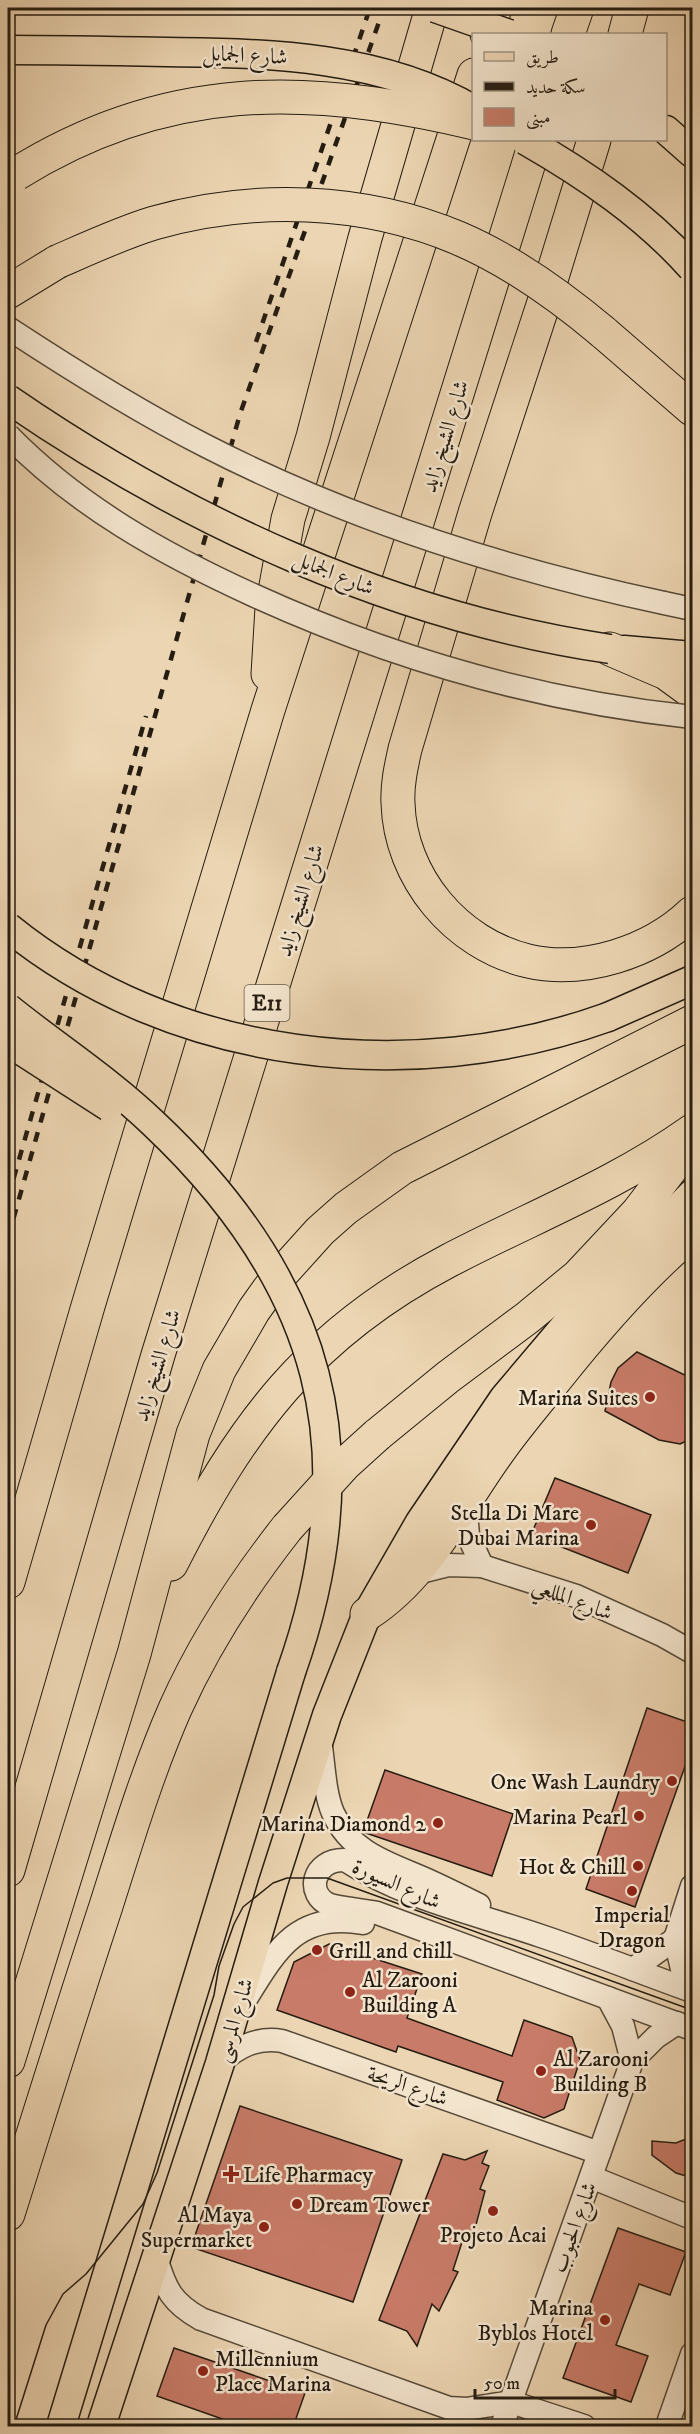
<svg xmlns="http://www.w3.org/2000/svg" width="700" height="2434" viewBox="0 0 700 2434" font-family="'IM FELL DW Pica',Amiri,serif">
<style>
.building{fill:#c87b68;stroke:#251c11;stroke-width:1.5}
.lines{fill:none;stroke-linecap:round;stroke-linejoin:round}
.minor-casing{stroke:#574a39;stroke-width:25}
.major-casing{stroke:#251c11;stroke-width:31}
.highway-casing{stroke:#251c11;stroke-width:35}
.minor{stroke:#f3e4cd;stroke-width:22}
.major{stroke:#ecd5b2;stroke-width:28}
.highway{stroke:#ecd5b2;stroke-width:33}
.tram{stroke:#251c11;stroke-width:1.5}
.rail{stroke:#251c11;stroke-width:4.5;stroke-dasharray:10 10;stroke-linecap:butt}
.minor-bridge-casing{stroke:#574a39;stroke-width:25;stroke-linecap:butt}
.major-bridge-casing{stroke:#251c11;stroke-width:31;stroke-linecap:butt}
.highway-bridge-casing{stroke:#251c11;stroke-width:35;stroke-linecap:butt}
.minor-bridge{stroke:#f3e4cd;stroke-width:22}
.major-bridge{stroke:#ecd5b2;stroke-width:28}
.highway-bridge{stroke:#ecd5b2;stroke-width:33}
.poi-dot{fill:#8f2418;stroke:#f3e4cd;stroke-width:2}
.labels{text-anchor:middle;stroke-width:5;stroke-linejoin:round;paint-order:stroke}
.shield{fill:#f3e4cd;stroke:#635849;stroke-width:1.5}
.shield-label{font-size:21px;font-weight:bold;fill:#251c11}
.street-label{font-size:22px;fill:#251c11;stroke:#f3e4cd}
.poi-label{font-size:22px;fill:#251c11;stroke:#f3e4cd;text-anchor:end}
</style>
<rect width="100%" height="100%" fill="#ecd5b2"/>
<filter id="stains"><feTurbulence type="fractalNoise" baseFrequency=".00333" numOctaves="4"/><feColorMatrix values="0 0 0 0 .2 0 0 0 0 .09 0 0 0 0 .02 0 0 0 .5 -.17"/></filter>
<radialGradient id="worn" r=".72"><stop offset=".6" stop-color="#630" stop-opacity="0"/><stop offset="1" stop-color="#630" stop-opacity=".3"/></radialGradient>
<g class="building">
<polygon points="637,1352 693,1379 693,1438 680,1444 659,1440 605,1411 611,1382 618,1368"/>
<polygon points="555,1478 651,1515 628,1573 531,1535"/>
<polygon points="647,1708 693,1724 693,1744 635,1907 586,1889"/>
<polygon points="385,1770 513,1814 492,1876 363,1832"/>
<polygon points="329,1944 422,1974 407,2018 512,2056 524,2020 572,2037 580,2060 564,2109 544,2118 497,2100 503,2082 398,2046 396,2052 277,2010 294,1962"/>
<polygon points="240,2106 402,2160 353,2302 191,2247"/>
<polygon points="693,2136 693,2178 676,2173 652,2155 652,2141 676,2143"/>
<polygon points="487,2151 482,2163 489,2166 480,2189 485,2191 473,2236 465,2233 453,2270 458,2272 439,2311 432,2304 417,2346 407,2331 379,2320 443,2154 465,2160"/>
<polygon points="618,2228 686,2252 670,2295 639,2284 616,2345 648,2356 631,2402 563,2378"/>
<polygon points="174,2348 305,2393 293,2427 245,2427 157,2396"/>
</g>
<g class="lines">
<g class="minor-casing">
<g id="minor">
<polyline points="664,603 692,609"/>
<polyline points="465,1502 468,1535 482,1566"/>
<polyline points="416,1573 448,1565 482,1566 576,1596 662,1635 692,1652"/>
<path d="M320 1740C324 1764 324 1792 333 1813 351 1853 388 1863 425 1879 443 1887 461 1896 479 1905"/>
<polyline points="633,1969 675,1939"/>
<path d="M692 1991C642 1973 592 1953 541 1936 474 1913 405 1899 345 1860 312 1859 305 1895 330 1905 340 1908 364 1910 377 1913L692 2029"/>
<polyline points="692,1991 682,1969 675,1939 692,1886"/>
<polyline points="608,1998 623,2026 632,2061"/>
<path d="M244 2002C275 1952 296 1911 363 1923"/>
<path d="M220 2063C238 2046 257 2037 282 2041L599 2153"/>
<polyline points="591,2177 692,2218"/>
<path d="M156 2257C165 2289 172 2303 201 2319L449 2408 466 2409 511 2402 584 2426"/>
<polyline points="502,2426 632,2061 656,2037 677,2023"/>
<polyline points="667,2426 692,2354"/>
</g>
</g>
<g class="major-casing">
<g id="major">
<polyline points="666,130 692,153"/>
<polyline points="624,650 692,656"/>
<polyline points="608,1017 692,980"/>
<polyline points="61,2426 291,1672"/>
<polyline points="101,2426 220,2063 273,1883 327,1715 367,1614 420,1522 504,1398 575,1314 692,1194"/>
</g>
</g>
<g class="highway-casing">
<g id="highway">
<polyline points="487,34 495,8"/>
<polyline points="568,34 577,8"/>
<polyline points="625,34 632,8"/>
<path d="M594 140 547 293 475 513 405 749C401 767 397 785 398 803 400 877 456 944 528 961 584 974 651 952 692 913"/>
<polyline points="8,292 57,262"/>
<polyline points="603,332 692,409"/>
<polyline points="610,649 666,673 692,692"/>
<polyline points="268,674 272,608 288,519 313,437 365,238 432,8"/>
<polyline points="377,1435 448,1377 527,1318 578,1276 638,1212 692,1141"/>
<path d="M171 1564C241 1426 309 1334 448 1261 530 1218 616 1185 692 1131"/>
<polyline points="8,1582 88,1306 268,710 474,75"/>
<path d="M367 1614C426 1576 456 1511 496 1455 514 1429 535 1404 555 1380 597 1327 641 1276 692 1233"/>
<polyline points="8,1870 158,1355 536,140"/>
<polyline points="8,2061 134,1654 193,1434 219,1370 254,1310 274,1282 320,1231 346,1208 402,1168 692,1022"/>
<path d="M8 2214C40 2112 72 2009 106 1906 127 1840 147 1773 175 1709 204 1644 243 1584 287 1528"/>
</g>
</g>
<use href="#minor" class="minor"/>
<use href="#major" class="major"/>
<use href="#highway" class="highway"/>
<polyline class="tram" points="14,2426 46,2325 63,2294 86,2274 143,2204 157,2173 214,1995 219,1966 234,1924 243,1907 273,1883 287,1878 327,1878 692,2010"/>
<g class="rail">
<polyline points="256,342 370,8"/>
<polyline points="8,1198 146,716"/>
<polyline points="8,1238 240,414 384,8"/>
</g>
<g class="minor-bridge-casing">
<g id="minor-bridge">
<path d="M8 328C72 370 137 411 206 446 350 520 505 569 664 603"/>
<path d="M8 435C77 506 163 554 253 595 391 658 541 701 692 717"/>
</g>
</g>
<g class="major-bridge-casing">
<g id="major-bridge">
<polyline points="435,8 509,34"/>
<path d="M8 50C61 50 114 51 167 52 270 53 382 56 474 110"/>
<path d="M525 140C586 175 645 215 692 268"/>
<path d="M8 399C187 522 393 617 610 649"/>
<path d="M8 927C173 1061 411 1088 608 1017"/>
<path d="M8 1008C55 1046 108 1080 153 1123 322 1282 369 1451 291 1672"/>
<polyline points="8,1042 109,1107"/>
</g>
</g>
<g class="highway-bridge-casing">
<g id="highway-bridge">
<path d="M16 174C165 81 308 83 474 123"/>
<path d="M57 262C89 248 121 233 154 223 253 195 363 198 458 238 512 261 559 295 603 332"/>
<polyline points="287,1528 345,1464 377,1435"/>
</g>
</g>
<use href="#minor-bridge" class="minor-bridge"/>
<use href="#major-bridge" class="major-bridge"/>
<use href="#highway-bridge" class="highway-bridge"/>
</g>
<g class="poi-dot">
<circle cx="650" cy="1397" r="6"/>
<circle cx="591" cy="1525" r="6"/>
<circle cx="672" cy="1781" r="6"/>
<circle cx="639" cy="1816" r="6"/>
<circle cx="438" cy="1823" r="6"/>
<circle cx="638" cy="1866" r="6"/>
<circle cx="632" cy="1891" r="6"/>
<circle cx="317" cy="1950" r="6"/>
<circle cx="350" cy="1992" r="6"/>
<circle cx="541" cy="2071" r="6"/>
<path d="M228 2165h6v6h6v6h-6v6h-6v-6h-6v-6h6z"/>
<circle cx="297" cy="2204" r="6"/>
<circle cx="493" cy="2211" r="6"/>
<circle cx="264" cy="2227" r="6"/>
<circle cx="605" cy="2320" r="6"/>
<circle cx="203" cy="2371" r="6"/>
</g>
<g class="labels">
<rect class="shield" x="244.5" y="985" width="45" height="36" rx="4.5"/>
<g class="shield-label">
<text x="267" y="1010">E11</text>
</g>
<g class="street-label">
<text transform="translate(245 54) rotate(3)" y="8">شارع الجمايل</text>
<text transform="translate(444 436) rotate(-73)" y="8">شارع الشيخ زايد</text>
<text transform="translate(334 572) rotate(22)" y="8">شارع الجمايل</text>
<text transform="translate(299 900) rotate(-73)" y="8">شارع الشيخ زايد</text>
<text transform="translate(156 1365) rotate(-73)" y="8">شارع الشيخ زايد</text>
<text transform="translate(573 1598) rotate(21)" y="8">شارع المللعي</text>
<text transform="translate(397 1883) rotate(24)" y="8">شارع السيورة</text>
<text transform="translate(233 2020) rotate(-73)" y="8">شارع المرسى</text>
<text transform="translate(408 2085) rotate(19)" y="8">شارع الريحة</text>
<text transform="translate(573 2227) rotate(-70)" y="8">شارع الحبوب</text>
</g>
<g class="poi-label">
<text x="638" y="1405">Marina Suites</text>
<text x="579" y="1520">Stella Di Mare<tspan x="579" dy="25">Dubai Marina</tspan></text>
<text x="660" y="1789">One Wash Laundry</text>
<text x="627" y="1824">Marina Pearl</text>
<text x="426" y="1831">Marina Diamond 2</text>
<text x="626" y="1874">Hot &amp; Chill</text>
<text x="632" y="1922" text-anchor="middle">Imperial<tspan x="632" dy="25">Dragon</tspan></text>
<text x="329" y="1958" text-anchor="start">Grill and chill</text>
<text x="362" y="1987" text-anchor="start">Al Zarooni<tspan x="362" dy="25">Building A</tspan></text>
<text x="553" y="2066" text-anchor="start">Al Zarooni<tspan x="553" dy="25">Building B</tspan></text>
<text x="243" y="2182" text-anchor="start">Life Pharmacy</text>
<text x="309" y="2212" text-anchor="start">Dream Tower</text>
<text x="252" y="2222">Al Maya<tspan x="252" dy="25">Supermarket</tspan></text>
<text x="493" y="2242" text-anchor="middle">Projeto Acai</text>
<text x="593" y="2315">Marina<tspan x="593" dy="25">Byblos Hotel</tspan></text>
<text x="215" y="2366" text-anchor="start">Millennium<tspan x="215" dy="25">Place Marina</tspan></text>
</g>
</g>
<rect width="700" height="2434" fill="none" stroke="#ecd5b2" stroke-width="30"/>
<rect x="9" y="9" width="682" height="2416" fill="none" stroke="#251c11" stroke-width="3"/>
<rect x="15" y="15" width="670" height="2404" fill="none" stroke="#251c11" stroke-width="1.5"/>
<rect x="472" y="33" width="195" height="108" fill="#f3e4cd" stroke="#a19482" stroke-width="1.5"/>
<rect x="484" y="52" width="30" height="9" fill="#ecd5b2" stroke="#a19482" stroke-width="1.5"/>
<text x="526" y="63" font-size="18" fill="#251c11">طريق</text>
<rect x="484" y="82" width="30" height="9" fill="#251c11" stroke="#a19482" stroke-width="1.5"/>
<text x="526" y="93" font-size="18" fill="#251c11">سكة حديد</text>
<rect x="484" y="108" width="30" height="18" fill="#c87b68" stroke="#a19482" stroke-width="1.5"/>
<text x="526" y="123" font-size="18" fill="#251c11">مبنى</text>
<path d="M475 2389v9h140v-9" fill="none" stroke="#251c11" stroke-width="3"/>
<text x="484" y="2389" font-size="18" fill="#251c11" stroke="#f3e4cd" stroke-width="4.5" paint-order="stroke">50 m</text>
<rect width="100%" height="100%" filter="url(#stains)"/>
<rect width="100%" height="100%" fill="url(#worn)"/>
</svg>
